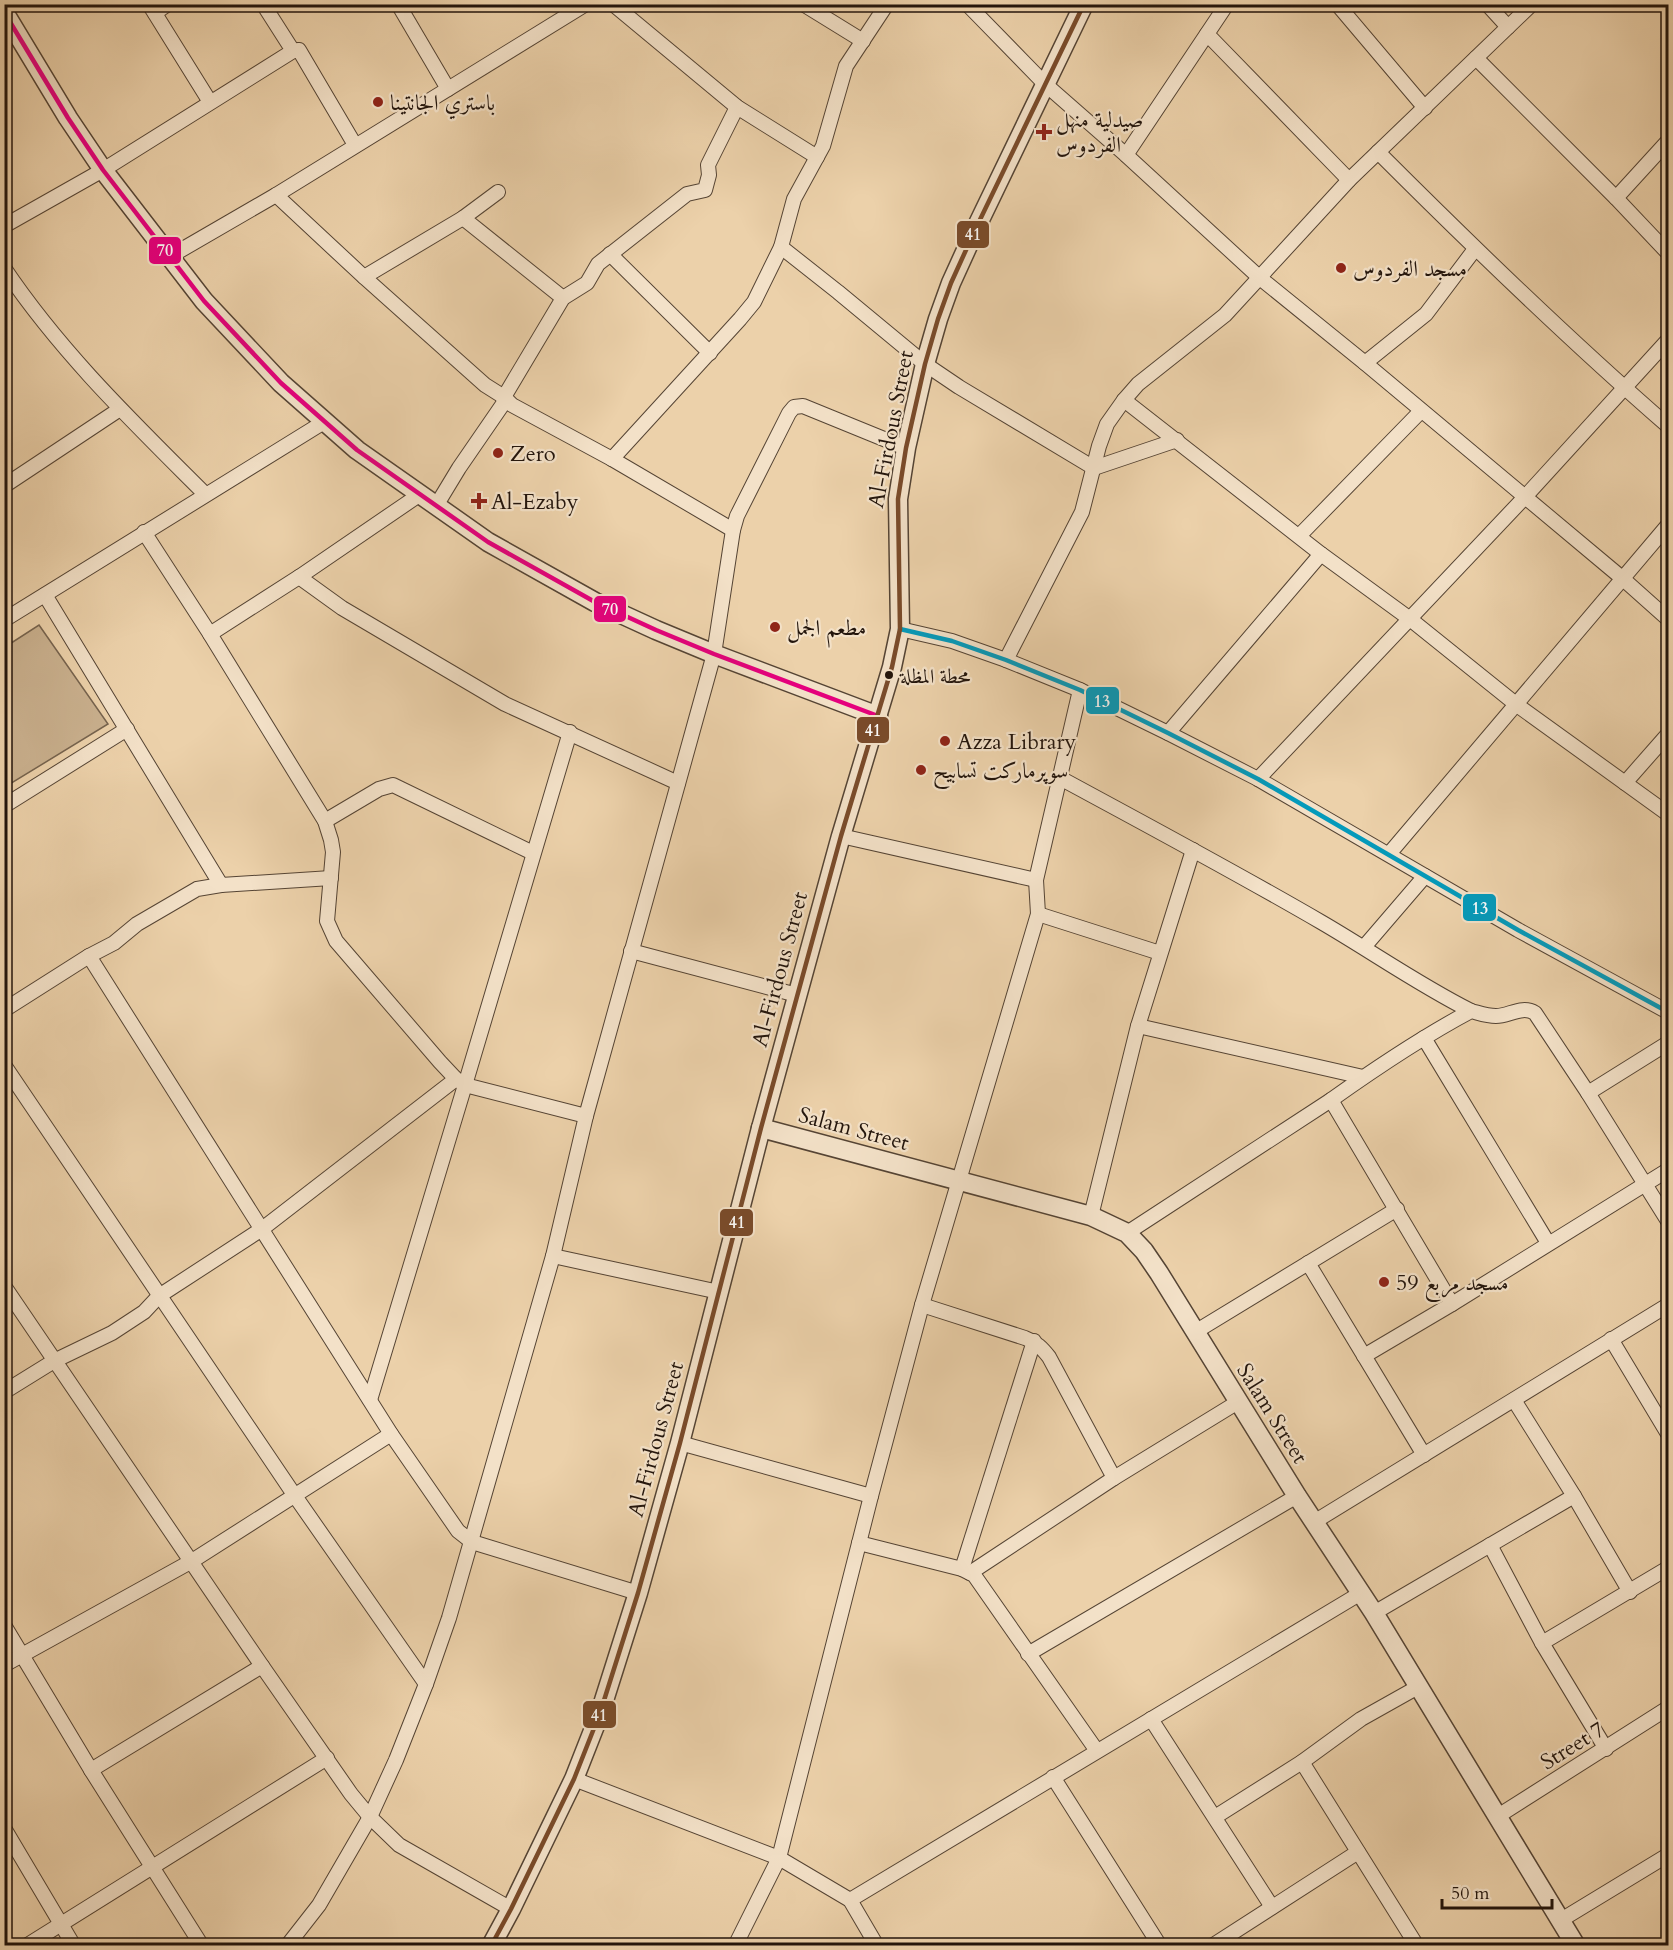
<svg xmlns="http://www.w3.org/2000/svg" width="1673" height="1950" viewBox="0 0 1673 1950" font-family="Cardo,Amiri,serif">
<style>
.green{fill:#cab18f;stroke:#76634e;stroke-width:1.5}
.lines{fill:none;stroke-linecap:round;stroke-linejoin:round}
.minor-casing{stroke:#554434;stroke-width:16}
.tertiary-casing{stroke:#554434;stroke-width:21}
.minor{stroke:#f3e1c8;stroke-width:14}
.tertiary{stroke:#f3e1c8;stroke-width:18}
.bus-1-casing{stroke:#f3e1c8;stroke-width:9}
.bus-2-casing{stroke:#f3e1c8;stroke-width:9}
.bus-3-casing{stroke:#f3e1c8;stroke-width:9}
.bus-1{stroke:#e5007d;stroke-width:4.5}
.bus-2{stroke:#049abb;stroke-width:4.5}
.bus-3{stroke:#7a4b2a;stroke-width:4.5}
.poi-dot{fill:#8f2418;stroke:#f3e1c8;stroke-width:2}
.bus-dot{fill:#23150c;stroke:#f3e1c8;stroke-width:2}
.labels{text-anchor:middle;stroke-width:4.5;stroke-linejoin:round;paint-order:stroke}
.bus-label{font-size:20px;fill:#23150c;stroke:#f3e1c8;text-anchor:start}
.poi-label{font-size:22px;fill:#23150c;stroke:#f3e1c8;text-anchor:start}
.street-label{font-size:22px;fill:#23150c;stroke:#f3e1c8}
.line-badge{stroke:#f3e1c8;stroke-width:2}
.badge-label{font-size:16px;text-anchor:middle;font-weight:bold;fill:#fff}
</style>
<rect width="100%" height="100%" fill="#ecd1aa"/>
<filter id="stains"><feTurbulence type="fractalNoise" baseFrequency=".00333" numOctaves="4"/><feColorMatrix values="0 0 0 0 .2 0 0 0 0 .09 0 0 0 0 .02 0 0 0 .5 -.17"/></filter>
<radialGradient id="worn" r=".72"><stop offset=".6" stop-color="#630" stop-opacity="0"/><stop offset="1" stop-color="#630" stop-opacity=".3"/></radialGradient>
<polygon class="green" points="39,625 108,724 5,787 5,647"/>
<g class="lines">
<g class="minor-casing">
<g id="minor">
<polyline points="149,4 210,102"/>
<polyline points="398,4 448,89"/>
<polyline points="613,4 737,107 817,157"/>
<polyline points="803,4 863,41"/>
<polyline points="967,4 1045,84 1126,155 1260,278 1365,363 1622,578 1668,619"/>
<polyline points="1337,4 1425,108"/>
<polyline points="1487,4 1508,27"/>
<polyline points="155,13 168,4"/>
<polyline points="1207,34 1349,180"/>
<polyline points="293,51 299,50 355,145"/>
<polyline points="1476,58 1616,198 1668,253"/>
<path d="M1378 152C1472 246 1568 339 1668 426"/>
<polyline points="1126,155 1227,4"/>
<polyline points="276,195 364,277 485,385 504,397 512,405 612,459 733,530"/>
<polyline points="1616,198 1668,141"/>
<polyline points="463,218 563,298"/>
<polyline points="4,226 103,170 293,51 263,4"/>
<polyline points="781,247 838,292 925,364 959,387 1094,468 1177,440"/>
<polyline points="610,254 710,353"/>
<polyline points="169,257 276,195 586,4"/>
<path d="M4 268C61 353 134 423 205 494"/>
<polyline points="364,277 463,218 498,192"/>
<polyline points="1365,363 1426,314 1475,249"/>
<polyline points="1124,400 1321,554 1410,619 1517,705 1668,814"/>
<polyline points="612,459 740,319 754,302 781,247 794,199 823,146 846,66 887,4"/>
<polyline points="4,486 120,409"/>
<polyline points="436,506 459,468 503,404 504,397 563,298 587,283 598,264 687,194 705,190 709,175 708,165 737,107"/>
<polyline points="144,532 210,634 325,821 331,840 333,852 327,921 336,941 440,1062 456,1079 465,1085 570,732"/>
<polyline points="1299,536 1421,411"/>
<polyline points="299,577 419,495"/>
<polyline points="45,595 221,885"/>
<polyline points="4,620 324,422"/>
<polyline points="900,629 952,641 1006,660 1080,690 1168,733 1258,779 1518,930 1668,1012"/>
<polyline points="210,634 299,577 342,608 505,704 678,783"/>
<polyline points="1006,660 1082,512 1099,446 1107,424 1124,400 1138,384 1225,315 1349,180 1532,4"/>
<polyline points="1168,733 1321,554"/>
<path d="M1060 778C1147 825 1235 872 1321 922 1371 951 1419 985 1471 1011"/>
<polyline points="1258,779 1524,498 1668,340"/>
<polyline points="1625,783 1668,734"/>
<polyline points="4,806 127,729"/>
<polyline points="325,821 379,789 393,785 533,853"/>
<polyline points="841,836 1036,880"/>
<polyline points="1389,854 1668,525"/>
<polyline points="1038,914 1160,953"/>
<polyline points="1364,947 1425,876"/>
<polyline points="631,951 797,995"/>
<polyline points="89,956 391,1434 458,1531 472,1542 638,1593"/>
<polyline points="4,1010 89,956 114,943 137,924 197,889 221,885 331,878"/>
<polyline points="1138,1026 1363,1077"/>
<polyline points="1424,1038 1548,1243"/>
<polyline points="4,1065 295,1496 426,1684"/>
<polyline points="1588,1093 1668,1043"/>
<polyline points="1331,1100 1452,1304"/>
<polyline points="1091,1216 1138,1026 1193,850"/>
<path d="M1127 1233 1331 1100C1376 1068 1422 1037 1471 1011 1479 1013 1487 1016 1496 1016 1509 1016 1522 1005 1535 1013L1588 1093 1668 1221"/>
<polyline points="553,1256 719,1292"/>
<polyline points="1308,1263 1424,1455"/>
<polyline points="4,1286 262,1666 351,1794 370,1817 399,1845 511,1909"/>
<path d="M922 1305 1025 1338C1036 1342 1042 1348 1049 1357L1114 1478"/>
<polyline points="1195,1332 1397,1209"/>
<polyline points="1611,1339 1668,1434"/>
<polyline points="1364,1356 1452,1304 1668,1170"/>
<polyline points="4,1392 54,1361 112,1333 144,1312 159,1296 262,1229 456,1079"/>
<polyline points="370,1400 465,1085 586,1116"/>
<polyline points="1514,1400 1574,1496 1630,1592"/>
<polyline points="680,1443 871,1496"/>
<polyline points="1314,1522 1668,1305"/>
<polyline points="859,1543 962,1569 974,1575 1097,1751"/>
<polyline points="1490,1545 1542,1643 1606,1749"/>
<polyline points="962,1569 1034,1341"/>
<polyline points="970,1573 1114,1478 1238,1402"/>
<polyline points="1374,1613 1574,1496"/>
<polyline points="4,1625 91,1770 202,1946"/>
<polyline points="1542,1643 1668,1568"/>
<polyline points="1028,1654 1297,1496"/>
<polyline points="4,1665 192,1561 391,1434"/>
<polyline points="1151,1719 1272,1907"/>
<polyline points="1302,1762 1417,1946"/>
<polyline points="91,1770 262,1666"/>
<polyline points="1053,1777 1160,1946"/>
<polyline points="574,1779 779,1858 850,1900 877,1946"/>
<polyline points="1498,1816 1668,1708"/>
<polyline points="1215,1817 1302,1762 1361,1719 1418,1687"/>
<polyline points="4,1828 74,1946"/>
<polyline points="850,1900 1361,1593"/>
<polyline points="1561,1920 1668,1855"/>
<polyline points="26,1946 327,1758"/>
<polyline points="287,1946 319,1905 370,1817 396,1760 426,1684 449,1618 553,1256 586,1116 714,654 733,530 737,516 789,413 794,407 803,406 906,448"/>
<polyline points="735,1946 779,1858 871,1496 922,1305 1038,914 1036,880 1080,690"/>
<polyline points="1212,1946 1358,1852"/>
</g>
</g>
<g class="tertiary-casing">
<g id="tertiary">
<polyline points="4,12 68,118 103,170 204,301 281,383 357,450 488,542 595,602 656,630 714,654 878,716"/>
<polyline points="761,1128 1091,1216 1127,1233 1144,1251 1159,1273 1297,1496 1374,1613 1576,1946"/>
<polyline points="491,1946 511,1909 574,1779 600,1713 638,1593 680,1443 761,1128 841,836 892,667 900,629 898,499 906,448 925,364 938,319 951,283 976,228 1084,4"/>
</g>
</g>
<use href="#minor" class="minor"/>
<use href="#tertiary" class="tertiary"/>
<g class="bus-1-casing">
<polyline id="bus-1" points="4,12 68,118 103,170 204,301 281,383 357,450 488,542 595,602 656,630 714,654 878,716"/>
</g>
<g class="bus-2-casing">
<polyline id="bus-2" points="900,629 952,641 1006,660 1080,690 1168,733 1258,779 1518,930 1668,1012"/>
</g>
<g class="bus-3-casing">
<polyline id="bus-3" points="491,1946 511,1909 574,1779 600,1713 638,1593 680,1443 761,1128 841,836 892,667 900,629 898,499 906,448 925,364 938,319 951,283 976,228 1084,4"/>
</g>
<use href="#bus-1" class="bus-1"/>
<use href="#bus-2" class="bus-2"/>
<use href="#bus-3" class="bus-3"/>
</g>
<g class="poi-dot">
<circle cx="378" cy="102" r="6"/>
<path d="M1041 123h6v6h6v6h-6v6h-6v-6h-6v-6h6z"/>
<circle cx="1341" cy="268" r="6"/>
<circle cx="498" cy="453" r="6"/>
<path d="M476 492h6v6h6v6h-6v6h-6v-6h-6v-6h6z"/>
<circle cx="775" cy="627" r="6"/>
<circle cx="945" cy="741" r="6"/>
<circle cx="921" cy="770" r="6"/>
<circle cx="1384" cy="1282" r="6"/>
</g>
<circle class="bus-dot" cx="889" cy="675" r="5"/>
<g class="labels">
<g class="bus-label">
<text x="900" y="683">محطة المظلة</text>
</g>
<g class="poi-label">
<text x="390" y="110">باستري الجانتينا</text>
<text x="1056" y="127">صيدلية منهل<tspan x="1056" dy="25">الفردوس</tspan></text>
<text x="1353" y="276">مسجد الفردوس</text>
<text x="510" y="461">Zero</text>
<text x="491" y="509">Al-Ezaby</text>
<text x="787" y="635">مطعم الجمل</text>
<text x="957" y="749">Azza Library</text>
<text x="933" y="778">سوپرمارکت تسابيح</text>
<text x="1396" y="1290">مسجد مربع 59</text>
</g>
<g class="street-label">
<text transform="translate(890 429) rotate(-79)" y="8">Al-Firdous Street</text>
<text transform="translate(779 969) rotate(-75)" y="8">Al-Firdous Street</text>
<text transform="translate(854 1128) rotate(15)" y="8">Salam Street</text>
<text transform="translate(1273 1413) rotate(58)" y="8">Salam Street</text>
<text transform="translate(655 1439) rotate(-75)" y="8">Al-Firdous Street</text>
<text transform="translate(1572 1745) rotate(-32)" y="8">Street 7</text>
</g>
</g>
<g class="line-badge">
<rect x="956" y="220" width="34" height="29" rx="6" fill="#7a4b2a"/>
<rect x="148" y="236" width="34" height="29" rx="6" fill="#e5007d"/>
<rect x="593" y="595" width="34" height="28" rx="6" fill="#e5007d"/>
<rect x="1085" y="686" width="35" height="29" rx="6" fill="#049abb"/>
<rect x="856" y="716" width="34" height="28" rx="6" fill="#7a4b2a"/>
<rect x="1462" y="893" width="35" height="29" rx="6" fill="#049abb"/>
<rect x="719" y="1208" width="35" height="29" rx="6" fill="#7a4b2a"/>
<rect x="582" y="1700" width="35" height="29" rx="6" fill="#7a4b2a"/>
</g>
<g class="badge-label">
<text x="973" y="240">41</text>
<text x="165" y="256">70</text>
<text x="610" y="615">70</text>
<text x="1102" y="707">13</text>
<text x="873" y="736">41</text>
<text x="1480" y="914">13</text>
<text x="737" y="1228">41</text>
<text x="599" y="1721">41</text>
</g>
<rect width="1673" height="1950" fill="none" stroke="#ecd1aa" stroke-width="24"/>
<rect x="6" y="6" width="1661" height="1938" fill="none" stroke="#23150c" stroke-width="3"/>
<rect x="12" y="12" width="1649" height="1926" fill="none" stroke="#23150c" stroke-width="1.5"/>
<path d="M1442 1899v9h110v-9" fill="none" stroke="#23150c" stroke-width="3"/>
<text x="1451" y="1899" font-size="18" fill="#23150c" stroke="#f3e1c8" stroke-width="4.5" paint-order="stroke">50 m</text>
<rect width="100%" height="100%" filter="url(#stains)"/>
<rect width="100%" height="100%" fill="url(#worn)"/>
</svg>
